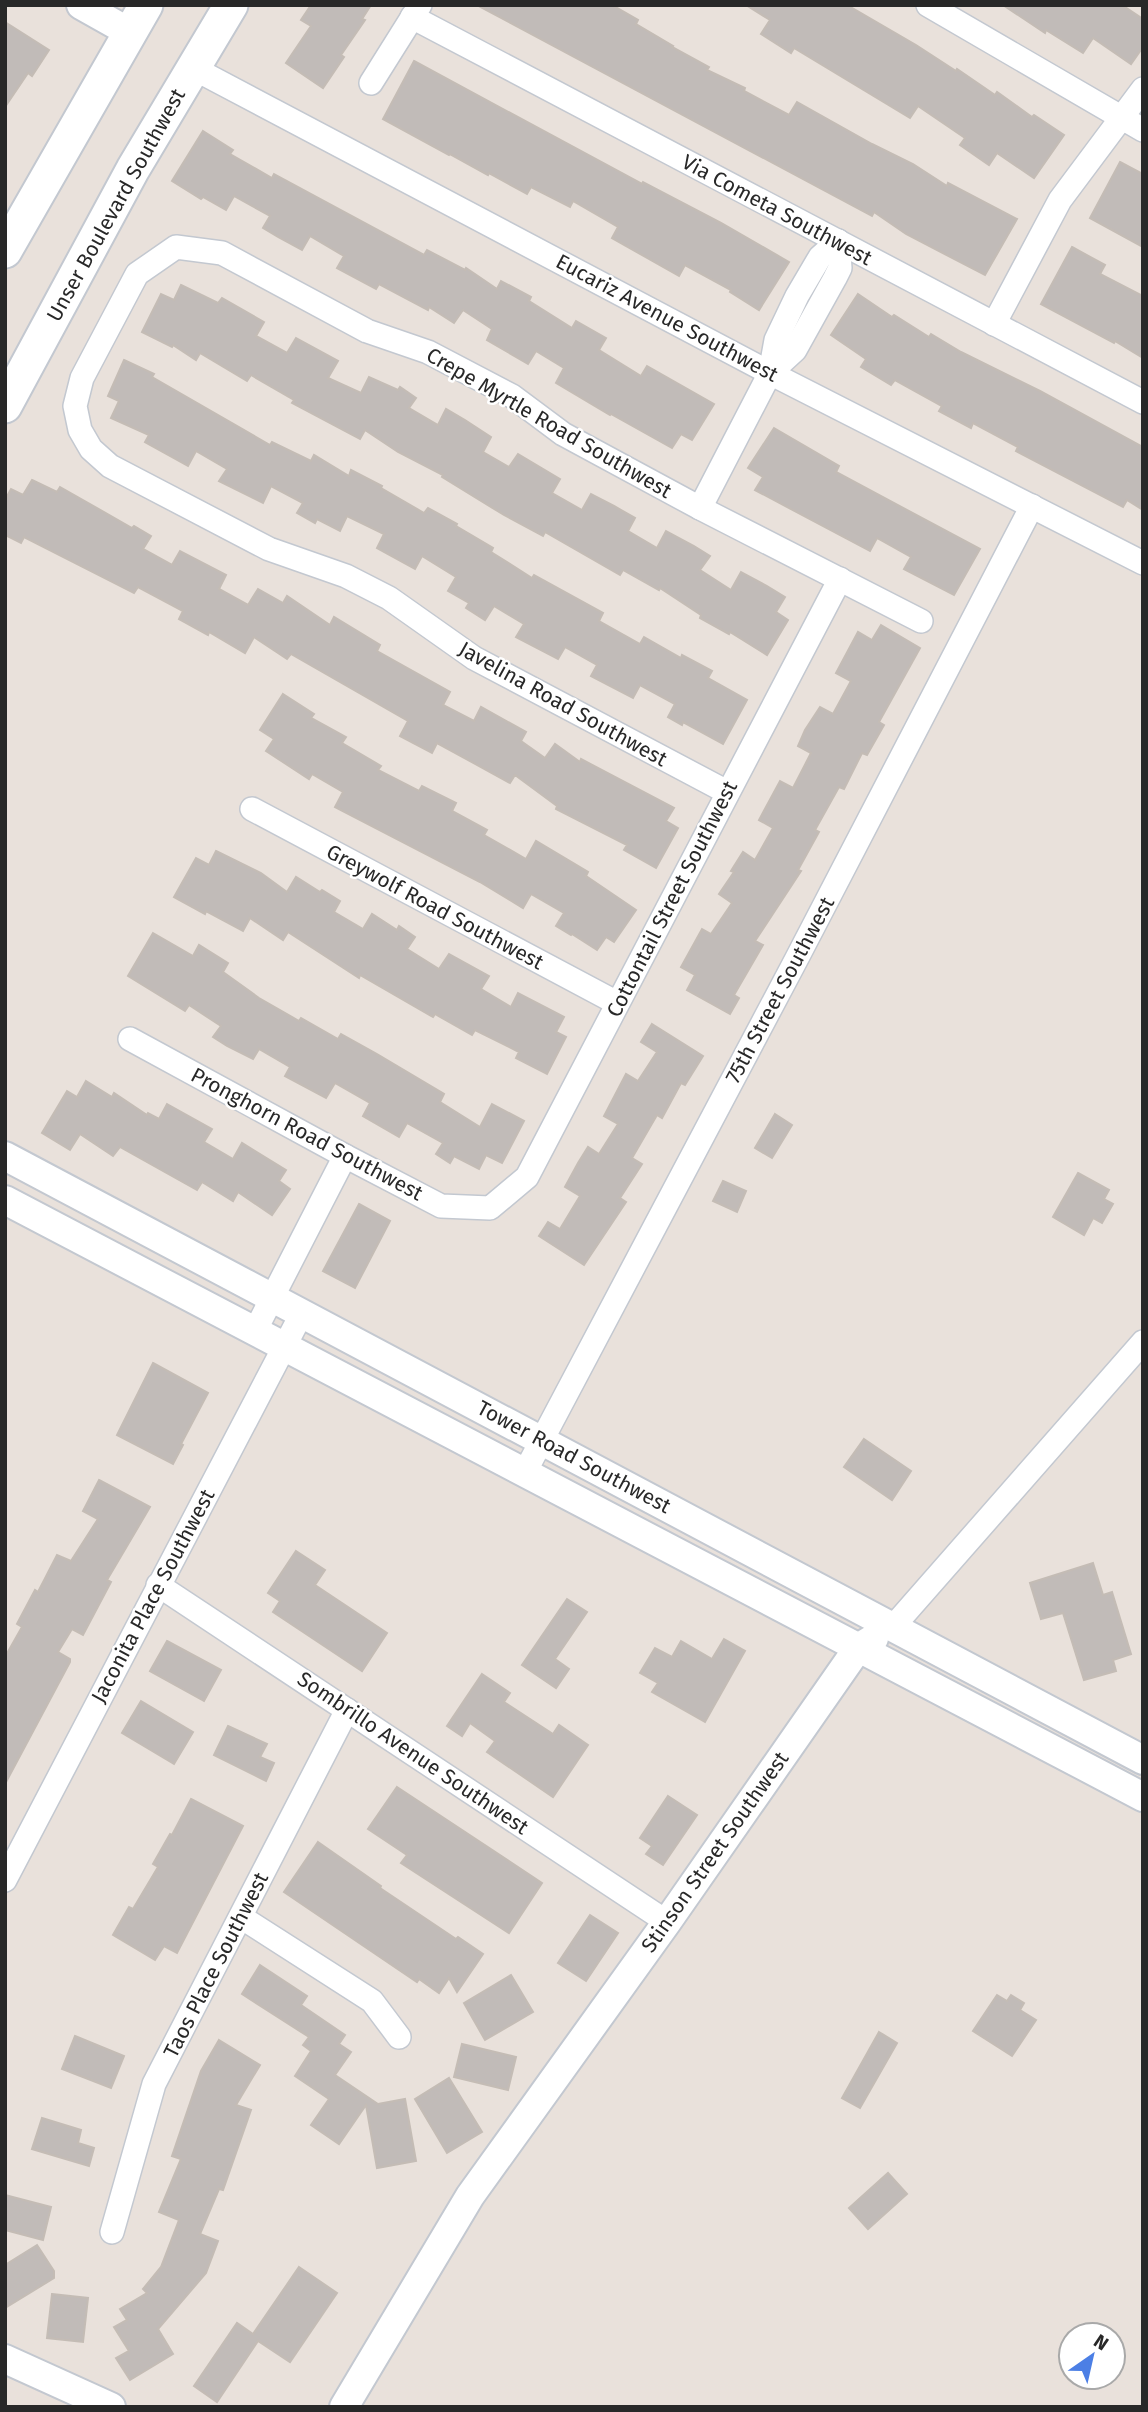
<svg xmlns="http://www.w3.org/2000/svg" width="1148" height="2412" viewBox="0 0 1148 2412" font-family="'Fira Sans',sans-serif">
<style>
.building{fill:#c1bbb8;stroke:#c4bcb5;stroke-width:2}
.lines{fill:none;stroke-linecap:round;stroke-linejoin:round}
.minor-casing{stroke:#c3c8d0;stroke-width:26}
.tertiary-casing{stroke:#c3c8d0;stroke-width:32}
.secondary-casing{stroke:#c3c8d0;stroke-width:37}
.minor{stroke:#fff;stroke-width:23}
.tertiary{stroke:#fff;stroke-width:28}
.secondary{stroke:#fff;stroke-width:33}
.labels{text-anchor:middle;stroke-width:5;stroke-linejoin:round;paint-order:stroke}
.street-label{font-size:21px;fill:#282828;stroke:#fff}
</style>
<rect width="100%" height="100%" fill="#e9e1db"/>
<g class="building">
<polygon points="311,5 371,5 362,19 365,20 341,55 344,57 323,88 286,63 311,26 301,20"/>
<polygon points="477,5 612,5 638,20 636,24 673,46 672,47 709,67 707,70 745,88 744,91 789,115 797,102 872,144 913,164 947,186 948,183 1017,219 985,275 906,234 874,212 872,216"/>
<polygon points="746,5 847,5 916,45 956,71 957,69 995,95 997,92 1032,117 1034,115 1064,135 1034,178 997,153 989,165 960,145 965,138 918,106 910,118 794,48 791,53 761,34 770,20"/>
<polygon points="1003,5 1122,5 1143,19 1143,47 1131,64 1093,38 1083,53 1046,30 1045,33"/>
<polygon points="5,22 49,50 32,76 28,73 5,107"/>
<polygon points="414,61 642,184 643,182 721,223 789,262 759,310 730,292 731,290 685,265 679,276 612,238 618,227 573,201 570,207 531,187 527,194 489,173 488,175 450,154 449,155 383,119"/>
<polygon points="203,131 233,150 230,154 272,178 274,174 424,255 427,250 465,270 466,268 497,289 501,281 531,297 529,301 572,328 576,321 606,338 599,350 641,376 647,366 714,404 692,440 681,434 672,448 611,414 610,415 556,383 564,368 536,351 528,364 487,340 492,329 463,310 454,323 429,307 428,310 379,284 376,289 337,268 344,256 310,236 302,250 278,237 263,228 270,216 234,196 226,210 203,197 201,199 172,181"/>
<polygon points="1120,162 1143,174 1143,247 1090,218"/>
<polygon points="1072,247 1105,265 1100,274 1143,296 1143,358 1115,341 1114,343 1041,304"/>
<polygon points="181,285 218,303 222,298 264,322 256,336 287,353 296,338 338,361 328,378 361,393 369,377 398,390 400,387 416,398 409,408 438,425 446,409 465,420 491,437 483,452 509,467 518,454 560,479 552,493 582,510 591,494 614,506 635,518 628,531 657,548 666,531 694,546 710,556 700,570 731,590 741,572 767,586 785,597 776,612 788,620 767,655 730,632 729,634 700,618 701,615 660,588 659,590 623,570 620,575 545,532 543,536 504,515 442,477 443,475 398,452 365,430 360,439 292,403 294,400 251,375 247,381 200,353 196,360 173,345 172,347 142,332 161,294 174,300"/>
<polygon points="858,294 892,317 894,315 929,337 931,334 961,352 1040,391 1143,447 1143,510 1127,500 1123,507 1016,451 1018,447 973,423 971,428 939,411 942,406 895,380 891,385 861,367 866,359 831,335"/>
<polygon points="124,360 154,374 152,377 270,445 272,442 311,461 314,455 349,476 351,470 382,486 381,488 424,513 428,508 457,524 456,526 493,548 491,552 532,578 534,575 603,613 599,621 640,644 644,637 681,658 682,655 712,671 708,678 747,700 723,744 683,722 682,725 668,717 675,704 640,685 633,698 591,676 597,665 565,647 558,659 516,637 524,624 494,606 485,620 466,608 469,603 448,591 456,577 422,556 415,569 377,548 384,534 347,516 340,531 317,519 315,523 297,513 303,503 271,486 263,503 219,481 227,469 196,451 188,466 145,442 149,435 111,418 119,401 108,396"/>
<polygon points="774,428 839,466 836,472 980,549 954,595 904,569 911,557 877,538 870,551 755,490 763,477 748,468"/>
<polygon points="32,480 57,492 60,487 132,528 134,526 151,536 143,549 172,565 180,551 226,575 219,589 248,605 258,589 283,603 287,596 330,625 334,617 380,645 377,651 450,692 443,705 474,721 481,707 526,732 521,741 545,758 555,744 580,762 581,759 674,808 666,821 678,828 656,868 624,850 627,845 556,809 557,806 515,775 510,783 437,743 432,753 400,736 408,721 291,654 287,659 254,637 245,653 209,632 208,635 179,619 183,611 138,587 134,593 24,537 21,543 5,535 5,500 11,489 23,495"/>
<polygon points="881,625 920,648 879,722 884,725 867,755 862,753 844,789 839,787 815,830 819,832 798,870 801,871 755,941 763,945 734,995 739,998 730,1014 687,990 695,975 681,967 702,929 711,934 732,903 719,894 734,872 731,871 743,852 755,860 773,828 759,820 780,781 793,788 811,753 798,746 805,730 820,707 833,714 851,681 836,673 858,632 872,640"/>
<polygon points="283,694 314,714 311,718 346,737 342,743 381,766 378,770 419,791 422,786 456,803 452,811 487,830 484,835 526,859 536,841 588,872 586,876 636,910 614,942 606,937 597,950 572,934 571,935 556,926 564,913 531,894 523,908 480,882 335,807 343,792 312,774 309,779 266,751 274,739 260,730"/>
<polygon points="216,851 261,873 287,892 296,877 320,892 322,890 340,901 334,912 363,929 372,914 397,930 399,926 415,937 407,949 439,969 449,954 489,976 481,989 511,1007 518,993 564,1017 556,1032 566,1037 547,1074 516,1058 519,1052 475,1030 472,1035 435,1014 433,1017 360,975 359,978 288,932 283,940 250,918 243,931 206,911 205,914 174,897 196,858 209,865"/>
<polygon points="153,933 193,956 199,945 228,963 223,972 259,998 299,1021 301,1018 338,1039 341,1034 377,1054 444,1094 440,1102 480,1127 492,1104 524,1121 502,1163 486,1155 479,1169 454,1156 450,1163 436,1154 443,1143 407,1123 399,1137 363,1116 370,1103 335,1083 326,1098 285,1076 290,1067 259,1049 253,1059 227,1046 213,1037 221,1026 189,1005 185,1011 128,976"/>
<polygon points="652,1024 703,1056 685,1085 681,1083 662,1118 657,1115 632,1158 642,1164 620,1198 626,1202 584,1265 539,1236 548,1222 560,1229 580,1196 565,1187 578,1163 588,1147 599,1154 618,1124 604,1116 626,1074 638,1081 657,1052 641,1042"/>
<polygon points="86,1081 112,1097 114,1093 147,1115 148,1113 159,1119 167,1104 212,1129 204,1142 233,1159 242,1143 286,1170 279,1181 290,1189 272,1215 238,1192 233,1201 202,1182 197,1190 120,1147 113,1156 80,1134 70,1150 42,1133 67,1091 77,1097"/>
<polygon points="775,1114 792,1125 772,1158 755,1148"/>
<polygon points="1078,1173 1109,1190 1104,1199 1113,1204 1102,1223 1093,1218 1084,1235 1053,1217"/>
<polygon points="723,1181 746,1191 737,1212 713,1201"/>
<polygon points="359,1204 390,1221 355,1288 323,1271"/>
<polygon points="153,1363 208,1393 181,1444 183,1445 173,1464 117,1435"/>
<polygon points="864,1439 911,1471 892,1500 844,1467"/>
<polygon points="99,1480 150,1507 107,1580 111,1582 83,1635 72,1629 58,1652 70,1659 70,1662 5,1784 5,1657 22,1627 17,1624 35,1590 38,1592 57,1555 71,1561 98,1519 83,1511"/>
<polygon points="296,1551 325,1570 315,1585 387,1633 362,1671 273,1612 280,1601 268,1593"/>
<polygon points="1093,1563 1103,1595 1112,1592 1131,1654 1113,1660 1116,1671 1084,1680 1063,1613 1041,1619 1030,1583"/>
<polygon points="567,1599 587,1612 555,1659 569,1669 556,1688 522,1665"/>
<polygon points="724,1639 745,1651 705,1722 652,1692 658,1683 640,1673 655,1648 672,1657 681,1641 712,1659"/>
<polygon points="167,1641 221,1670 204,1701 150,1671"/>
<polygon points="482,1674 510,1693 504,1702 553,1734 559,1725 588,1745 553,1797 487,1752 495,1741 470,1723 462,1736 447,1726"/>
<polygon points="141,1701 193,1732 174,1764 122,1733"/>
<polygon points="228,1726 267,1744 260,1757 274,1763 266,1781 214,1755"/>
<polygon points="397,1787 542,1883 509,1933 401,1863 407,1855 368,1829"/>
<polygon points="668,1796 697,1815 663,1865 646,1854 652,1846 640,1838"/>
<polygon points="191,1799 243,1826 177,1953 164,1946 155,1960 113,1935 129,1907 133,1909 158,1867 153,1864 170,1834 172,1835"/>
<polygon points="318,1842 381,1886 380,1888 456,1939 458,1937 483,1954 457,1992 449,1978 439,1993 419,1979 417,1982 284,1892"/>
<polygon points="590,1915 618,1933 586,1981 558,1963"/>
<polygon points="260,1965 307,1996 301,2005 345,2035 339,2044 351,2052 335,2075 378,2104 405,2099 416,2161 377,2168 366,2105 339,2144 311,2125 329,2099 295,2076 311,2051 303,2045 309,2037 242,1994"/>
<polygon points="511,1975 533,2012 485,2040 464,2003"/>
<polygon points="997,1995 1007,2001 1011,1995 1024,2003 1020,2010 1036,2020 1012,2056 973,2031"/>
<polygon points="879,2032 897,2043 860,2108 842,2098"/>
<polygon points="75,2036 124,2056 111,2088 62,2069"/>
<polygon points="219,2040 260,2065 236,2105 251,2110 223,2190 219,2189 200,2234 218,2241 206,2273 158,2329 173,2354 130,2380 116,2358 129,2351 114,2327 127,2320 120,2309 147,2293 143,2289 161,2267 179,2220 159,2212 181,2159 172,2156 201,2071"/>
<polygon points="462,2044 516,2057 508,2090 454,2077"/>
<polygon points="449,2078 482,2132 447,2153 415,2099"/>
<polygon points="42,2118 81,2130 78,2143 94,2148 89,2166 32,2149"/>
<polygon points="888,2173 907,2194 868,2229 849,2208"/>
<polygon points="5,2195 51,2207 43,2240 5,2230"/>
<polygon points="37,2245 54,2271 54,2278 5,2308 5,2265"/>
<polygon points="299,2267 337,2293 290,2362 258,2341 217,2402 194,2386 237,2323 253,2334"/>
<polygon points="52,2294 88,2298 83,2342 47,2338"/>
</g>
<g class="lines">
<g class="minor-casing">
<g id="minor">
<polyline points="928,5 1143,130"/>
<polyline points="412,17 1143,402"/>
<polyline points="193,68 770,373 1143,563"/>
<polyline points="371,83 420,5"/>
<polyline points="994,324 1060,200 1143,89"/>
<polyline points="770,373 795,350 835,278 840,268 838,241"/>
<polyline points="700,508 770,373 776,340 797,296 820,257 838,241"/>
<polyline points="727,792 474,658 389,598 346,576 269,549 110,466 91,449 80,430 75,406 82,378 137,274 176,247 222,253 367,331 428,352 512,396 563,434 700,508 921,621"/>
<polyline points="252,809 617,1003"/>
<polyline points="130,1039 345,1156 441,1206 490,1208 527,1177 840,579"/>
<polyline points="255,1331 345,1156"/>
<polyline points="525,1472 796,960 1032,506"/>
<polyline points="158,1585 667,1922"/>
<polyline points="892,1628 1143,1342"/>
<polyline points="5,1880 302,1313"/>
<polyline points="241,1917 372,2001 399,2037"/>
<polyline points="112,2232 154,2084 347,1710"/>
</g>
</g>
<g class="tertiary-casing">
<g id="tertiary">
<polyline points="81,5 129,32"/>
<polyline points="5,1156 1143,1760"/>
<polyline points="5,1200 1143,1797"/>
<polyline points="5,2359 111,2407"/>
<polyline points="344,2407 470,2196 667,1922 858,1648 874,1638"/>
</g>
</g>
<g class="secondary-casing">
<g id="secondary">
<polyline points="5,251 146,5"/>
<polyline points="5,406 133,169 231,5"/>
</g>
</g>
<use href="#minor" class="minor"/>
<use href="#tertiary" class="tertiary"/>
<use href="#secondary" class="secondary"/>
</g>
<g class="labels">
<g class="street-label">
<text transform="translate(116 205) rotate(-61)" y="7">Unser Boulevard Southwest</text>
<text transform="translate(777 210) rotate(28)" y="7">Via Cometa Southwest</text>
<text transform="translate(667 318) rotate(28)" y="7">Eucariz Avenue Southwest</text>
<text transform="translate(549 423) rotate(30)" y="7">Crepe Myrtle Road Southwest</text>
<text transform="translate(563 704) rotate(29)" y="7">Javelina Road Southwest</text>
<text transform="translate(672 899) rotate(-63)" y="7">Cottontail Street Southwest</text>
<text transform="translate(435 907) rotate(28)" y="7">Greywolf Road Southwest</text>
<text transform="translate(780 990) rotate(-62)" y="7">75th Street Southwest</text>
<text transform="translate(307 1134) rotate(28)" y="7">Pronghorn Road Southwest</text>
<text transform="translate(574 1457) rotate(28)" y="7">Tower Road Southwest</text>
<text transform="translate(153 1596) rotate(-62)" y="7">Jaconita Place Southwest</text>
<text transform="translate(413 1753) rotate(34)" y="7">Sombrillo Avenue Southwest</text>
<text transform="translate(715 1852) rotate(-55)" y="7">Stinson Street Southwest</text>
<text transform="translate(216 1965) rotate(-63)" y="7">Taos Place Southwest</text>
</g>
</g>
<rect width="1148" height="2412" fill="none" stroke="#282828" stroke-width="14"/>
<g transform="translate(1092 2356) rotate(34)"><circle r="33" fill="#ffffff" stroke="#a9a9a9" stroke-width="2"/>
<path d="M0-5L12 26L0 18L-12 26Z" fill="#4c7fe5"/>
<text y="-10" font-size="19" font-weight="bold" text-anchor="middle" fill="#282828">N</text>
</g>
</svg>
